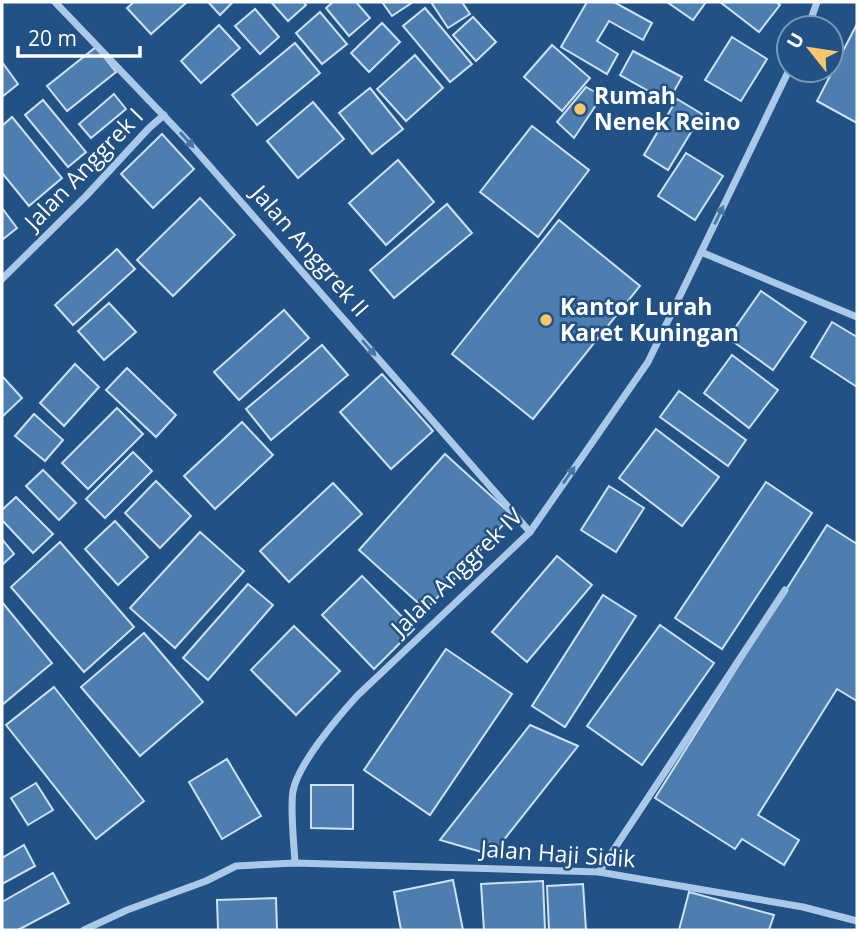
<svg xmlns="http://www.w3.org/2000/svg" width="859" height="932" viewBox="0 0 859 932" font-family="'Open Sans',sans-serif">
<style>
.building{fill:#4e7daf;stroke:#cee2f7;stroke-width:2}
.lines{fill:none;stroke-linecap:round;stroke-linejoin:round}
.minor{stroke:#aac9e9;stroke-width:7}
.oneway{fill:#4a75a3}
.poi-dot{fill:#f6c86b;stroke:#215185;stroke-width:2.5}
.labels{text-anchor:middle;stroke-width:5;stroke-linejoin:round;paint-order:stroke}
.poi-label{font-size:23px;font-weight:bold;fill:#fff;stroke:#215185;text-anchor:start}
.street-label{font-size:23px;fill:#fff;stroke:#215185}
</style>
<rect width="100%" height="100%" fill="#215185"/>
<g class="building">
<polygon points="134,2 187,2 151,34 127,8"/>
<polygon points="208,2 233,2 220,15"/>
<polygon points="271,2 303,2 306,5 288,21"/>
<polygon points="333,2 356,2 370,18 349,36 326,8"/>
<polygon points="382,2 413,2 392,16"/>
<polygon points="431,2 462,2 470,14 448,28"/>
<polygon points="587,2 614,2 652,23 643,40 609,21 597,41 618,54 607,74 561,47"/>
<polygon points="667,2 706,2 693,20"/>
<polygon points="720,2 776,2 780,5 759,32"/>
<polygon points="425,8 472,64 450,82 403,26"/>
<polygon points="255,9 279,37 260,54 235,26"/>
<polygon points="320,12 347,44 322,64 296,33"/>
<polygon points="473,17 496,42 476,61 453,35"/>
<polygon points="382,23 400,42 369,72 351,53"/>
<polygon points="857,24 857,123 817,101"/>
<polygon points="219,25 240,48 201,83 181,61"/>
<polygon points="732,37 767,59 741,101 705,80"/>
<polygon points="295,43 320,73 257,125 232,95"/>
<polygon points="552,45 590,78 562,111 524,77"/>
<polygon points="96,47 116,72 67,111 47,86"/>
<polygon points="633,51 682,77 668,102 620,75"/>
<polygon points="415,55 443,88 406,121 377,89"/>
<polygon points="2,62 18,84 2,97"/>
<polygon points="586,87 602,96 574,138 557,122"/>
<polygon points="370,88 403,129 372,154 339,113"/>
<polygon points="114,94 126,109 91,138 79,124"/>
<polygon points="677,99 702,114 668,170 644,155"/>
<polygon points="43,100 86,152 68,167 25,115"/>
<polygon points="313,102 344,139 298,178 267,141"/>
<polygon points="12,117 62,178 29,206 2,173 2,126"/>
<polygon points="532,126 589,170 538,237 480,192"/>
<polygon points="162,134 194,169 153,208 121,174"/>
<polygon points="686,153 723,176 695,220 658,196"/>
<polygon points="398,160 434,202 386,245 349,203"/>
<polygon points="200,198 235,235 173,296 137,260"/>
<polygon points="447,204 472,233 394,298 370,270"/>
<polygon points="2,208 17,228 2,240"/>
<polygon points="559,220 640,286 533,419 452,354"/>
<polygon points="117,249 135,269 73,325 55,305"/>
<polygon points="761,291 806,322 773,370 728,338"/>
<polygon points="109,303 136,332 104,360 78,331"/>
<polygon points="284,310 309,338 239,400 214,372"/>
<polygon points="832,322 857,337 857,387 811,357"/>
<polygon points="322,345 348,375 271,440 246,409"/>
<polygon points="732,355 778,390 749,428 704,393"/>
<polygon points="75,364 99,387 64,426 40,403"/>
<polygon points="127,368 176,415 156,437 106,390"/>
<polygon points="382,374 433,431 391,469 340,412"/>
<polygon points="2,376 22,398 2,417"/>
<polygon points="679,391 746,440 728,466 660,417"/>
<polygon points="117,408 143,434 88,489 62,463"/>
<polygon points="34,414 63,440 45,461 15,436"/>
<polygon points="242,422 273,455 215,509 184,476"/>
<polygon points="656,429 719,477 682,526 619,478"/>
<polygon points="133,452 152,471 105,518 86,499"/>
<polygon points="445,454 512,515 426,610 359,550"/>
<polygon points="43,470 76,503 59,520 26,486"/>
<polygon points="156,481 191,516 160,548 125,513"/>
<polygon points="766,482 812,513 722,649 675,618"/>
<polygon points="333,483 362,514 289,582 260,551"/>
<polygon points="609,486 644,508 616,552 581,530"/>
<polygon points="16,497 53,534 33,553 2,520 2,510"/>
<polygon points="115,521 148,557 118,585 85,549"/>
<polygon points="827,525 857,544 857,701 837,689 758,815 799,840 784,865 742,839 735,849 655,798"/>
<polygon points="200,532 244,571 175,648 130,608"/>
<polygon points="2,539 14,554 2,565"/>
<polygon points="60,542 134,627 84,672 11,587"/>
<polygon points="557,556 592,585 527,662 492,632"/>
<polygon points="362,576 414,629 374,669 322,615"/>
<polygon points="248,584 273,605 208,680 183,658"/>
<polygon points="603,595 636,616 565,727 532,706"/>
<polygon points="2,602 52,663 2,705"/>
<polygon points="660,625 714,663 642,765 587,726"/>
<polygon points="294,626 340,671 296,715 251,670"/>
<polygon points="144,633 203,702 140,756 81,687"/>
<polygon points="446,649 512,694 430,815 364,770"/>
<polygon points="54,687 144,801 96,839 6,725"/>
<polygon points="530,725 578,746 492,855 440,840"/>
<polygon points="227,759 261,816 222,839 189,782"/>
<polygon points="36,783 53,810 28,825 11,798"/>
<polygon points="311,785 353,785 353,829 311,828"/>
<polygon points="24,845 35,866 2,884 2,858"/>
<polygon points="53,873 69,903 18,930 2,930 2,902"/>
<polygon points="453,880 463,930 401,930 394,892"/>
<polygon points="543,881 545,930 484,930 481,884"/>
<polygon points="583,884 586,930 549,930 547,886"/>
<polygon points="689,892 774,915 769,930 679,930"/>
<polygon points="276,898 277,930 218,930 217,900"/>
</g>
<g class="lines">
<g class="minor">
<polyline points="55,2 185,138 530,532"/>
<polyline points="808,28 817,2"/>
<polyline points="701,252 857,317"/>
<polyline points="2,279 86,196 149,128 164,115"/>
<path d="M295 863C294 843 290 810 293 791 298 764 338 717 357 696L530 532 648 362 789 70"/>
<polyline points="599,872 785,590"/>
<polyline points="84,930 127,910 206,881 236,866 295,863 599,872 803,907 857,921"/>
</g>
</g>
<defs><path id="oneway-solid" d="M-6-.8H1V-3.2L6.5 0L1 3.2V.8H-6Z" transform="scale(1.75)"/></defs>
<g class="oneway">
<use href="#oneway-solid" transform="translate(187 140) rotate(48)"/>
<use href="#oneway-solid" transform="translate(719 215) rotate(-64)"/>
<use href="#oneway-solid" transform="translate(369 348) rotate(49)"/>
<use href="#oneway-solid" transform="translate(569 475) rotate(-55)"/>
</g>
<g class="poi-dot">
<circle cx="580" cy="109" r="7"/>
<circle cx="546" cy="320" r="7"/>
</g>
<g class="labels">
<g class="poi-label">
<text x="594" y="104">Rumah<tspan x="594" dy="26">Nenek Reino</tspan></text>
<text x="560" y="315">Kantor Lurah<tspan x="560" dy="26">Karet Kuningan</tspan></text>
</g>
<g class="street-label">
<text transform="translate(84 169) rotate(-46)" y="8">Jalan Anggrek I</text>
<text transform="translate(310 251) rotate(49)" y="8">Jalan Anggrek II</text>
<text transform="translate(457 572) rotate(-44)" y="8">Jalan Anggrek IV</text>
<text transform="translate(558 854) rotate(4)" y="8">Jalan Haji Sidik</text>
</g>
</g>
<rect width="859" height="932" fill="none" stroke="#ffffff" stroke-width="7"/>
<g transform="translate(810 49) rotate(300)"><circle r="33" fill="#215185" stroke="#7a97b6" stroke-width="2"/>
<path d="M0-5L12 26L0 18L-12 26Z" fill="#f6c86b"/>
<text y="-10" font-size="19" font-weight="bold" text-anchor="middle" fill="#ffffff">U</text>
</g>
<path d="M18 46v10h122v-10" fill="none" stroke="#ffffff" stroke-width="3.5"/>
<text x="28" y="46" font-size="21" fill="#ffffff" stroke="#215185" stroke-width="5" paint-order="stroke">20 m</text>
</svg>
